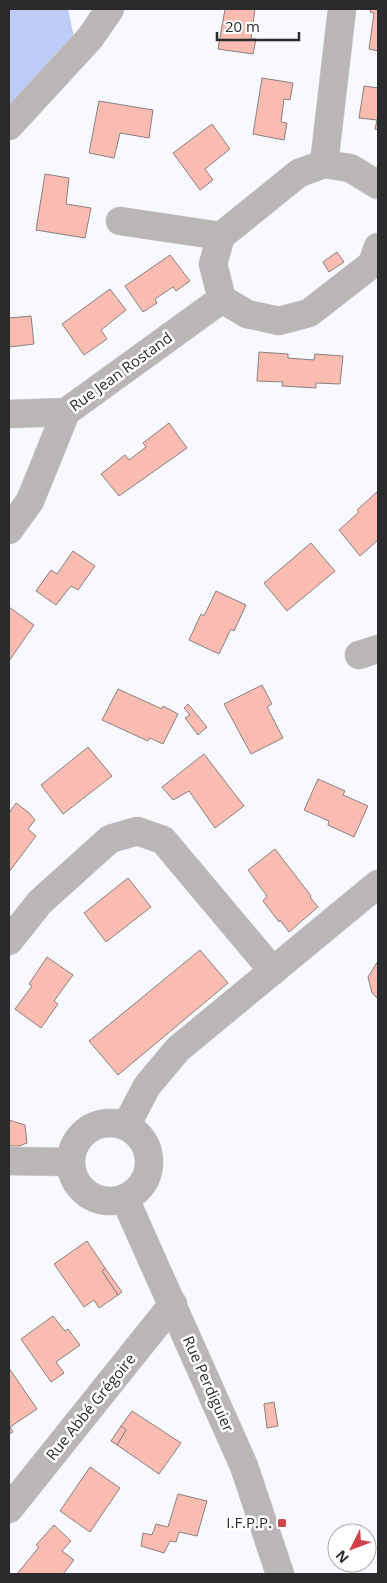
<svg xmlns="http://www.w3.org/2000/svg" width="387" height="1583" viewBox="0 0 387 1583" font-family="'Open Sans',sans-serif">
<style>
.green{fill:#becbf7}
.building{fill:#fabbb1;stroke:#888180}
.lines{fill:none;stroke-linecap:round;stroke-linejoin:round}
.minor-casing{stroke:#d3d4d8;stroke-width:29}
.minor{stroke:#bab6b6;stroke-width:28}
.poi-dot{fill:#d1424a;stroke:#fff;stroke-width:2}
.labels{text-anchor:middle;stroke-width:5;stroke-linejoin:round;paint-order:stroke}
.street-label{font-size:15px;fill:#2a2b2d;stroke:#fff}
.poi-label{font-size:15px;fill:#2a2b2d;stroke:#fff;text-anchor:end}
</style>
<rect width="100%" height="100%" fill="#f8f9fe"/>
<polygon class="green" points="9,9 68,9 74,37 9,111"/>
<g class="building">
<polygon points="225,9 255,9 251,39 256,39 253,54 218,49"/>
<polygon points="371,9 378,9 378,51 369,49 374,13 370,12"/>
<polygon points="262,78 293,83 290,100 284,99 281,122 287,123 284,140 253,134"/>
<polygon points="364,86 378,88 378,130 375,129 377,120 359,118"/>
<polygon points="99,101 153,110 149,138 120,133 114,158 89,153"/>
<polygon points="212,124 230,149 205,169 213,180 200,190 173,153"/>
<polygon points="45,174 69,178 66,204 91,208 85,238 36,230"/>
<polygon points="337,252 344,262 329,272 323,262"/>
<polygon points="170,255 190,281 176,291 173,287 155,299 157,303 143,312 125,286"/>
<polygon points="110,289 126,310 101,330 107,339 84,355 62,324"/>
<polygon points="31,316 34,344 9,347 9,318"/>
<polygon points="259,352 288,354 288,358 314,360 315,354 343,356 340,384 316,383 316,388 282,386 283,382 257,381"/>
<polygon points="169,423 187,448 119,496 101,474 125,455 129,460 146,447 143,443"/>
<polygon points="378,491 378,540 360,556 339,530 359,512 357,510"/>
<polygon points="311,543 335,571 287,611 264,583"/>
<polygon points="73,551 95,566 78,590 71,586 56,605 36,591 51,570 57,574"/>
<polygon points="216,591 246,605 234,631 231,629 219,654 189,640 201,614 204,616"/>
<polygon points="9,607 34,625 9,661"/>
<polygon points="262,685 272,704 267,707 283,738 251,754 224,704"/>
<polygon points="118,689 162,709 163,706 178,714 163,744 150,738 148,741 102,720"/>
<polygon points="188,704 207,727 198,735 185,718 190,715 184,708"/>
<polygon points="88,747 112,776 63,814 41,785"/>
<polygon points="204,754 244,806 215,828 189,791 173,800 162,787"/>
<polygon points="318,779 345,791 343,795 368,806 354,837 328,825 329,821 304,810"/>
<polygon points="16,803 28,812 35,820 28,829 36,836 9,872 9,813"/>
<polygon points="275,849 311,896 310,897 318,907 289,932 280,920 279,922 263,901 267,896 248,870"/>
<polygon points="128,878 151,907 106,942 84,913"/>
<polygon points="200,950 228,983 118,1075 89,1041"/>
<polygon points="47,957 73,975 54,1001 58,1004 41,1028 15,1009 32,986 29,984"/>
<polygon points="378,961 378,997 377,998 372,993 368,977"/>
<polygon points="9,1120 25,1125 27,1143 19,1146 9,1146"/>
<polygon points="87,1241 105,1268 102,1271 118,1295 99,1308 94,1300 84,1307 54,1264"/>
<polygon points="105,1268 122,1292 118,1295 102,1271"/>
<polygon points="53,1316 65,1331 68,1329 80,1345 56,1362 64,1373 51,1382 21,1339"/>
<polygon points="9,1368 37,1409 10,1427 13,1432 9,1434"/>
<polygon points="274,1402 278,1426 267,1428 264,1404"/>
<polygon points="132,1411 181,1443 159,1474 117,1445 126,1430 121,1426"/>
<polygon points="121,1426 126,1430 117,1445 111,1441"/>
<polygon points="90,1467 120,1488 90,1532 60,1511"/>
<polygon points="178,1494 207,1501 197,1536 179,1532 176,1542 170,1541 164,1553 141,1546 143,1533 152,1535 156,1524 168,1527"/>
<polygon points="54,1525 71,1541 62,1551 74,1560 63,1574 17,1574 39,1547 36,1545"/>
</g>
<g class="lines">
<g class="minor-casing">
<g id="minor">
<polyline points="9,126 90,38 110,9"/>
<polyline points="324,164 342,9"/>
<polyline points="378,185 350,168 324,164 299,173 221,236 213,264 222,299 247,314 279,321 309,313 372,264 378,247"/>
<polyline points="120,221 221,236"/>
<polyline points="9,414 66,412 222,299"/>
<polyline points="9,530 30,501 66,412"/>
<polyline points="359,655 378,649"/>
<polyline points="9,941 40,902 110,839 137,831 163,840 273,971"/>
<circle cx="110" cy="1162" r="39"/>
<polyline points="126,1126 147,1086 178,1049 378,884"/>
<polyline points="9,1161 70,1162"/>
<polyline points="125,1199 244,1466 280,1574"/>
<polyline points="9,1509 173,1304"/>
</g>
</g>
<use href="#minor" class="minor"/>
</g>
<rect class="poi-dot" x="277" y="1518" width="10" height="10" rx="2.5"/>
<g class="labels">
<g class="street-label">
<text transform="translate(121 372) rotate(-36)" y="5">Rue Jean Rostand</text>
<text transform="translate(208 1384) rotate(66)" y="5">Rue Perdiguier</text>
<text transform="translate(91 1407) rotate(-51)" y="5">Rue Abbé Grégoire</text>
</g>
<g class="poi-label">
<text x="272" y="1528">I.F.P.P.</text>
</g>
</g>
<rect width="387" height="1583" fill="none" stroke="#2a2b2d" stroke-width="20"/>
<g transform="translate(352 1548) rotate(228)"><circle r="24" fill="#ffffff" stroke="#aaaaab"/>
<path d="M0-4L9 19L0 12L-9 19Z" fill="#d1424a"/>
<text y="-8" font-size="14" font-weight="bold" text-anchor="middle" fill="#2a2b2d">N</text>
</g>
<path d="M217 32v8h82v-8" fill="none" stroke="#2a2b2d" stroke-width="2.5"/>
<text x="225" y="32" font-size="15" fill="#2a2b2d" stroke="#ffffff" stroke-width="4" paint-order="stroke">20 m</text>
</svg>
